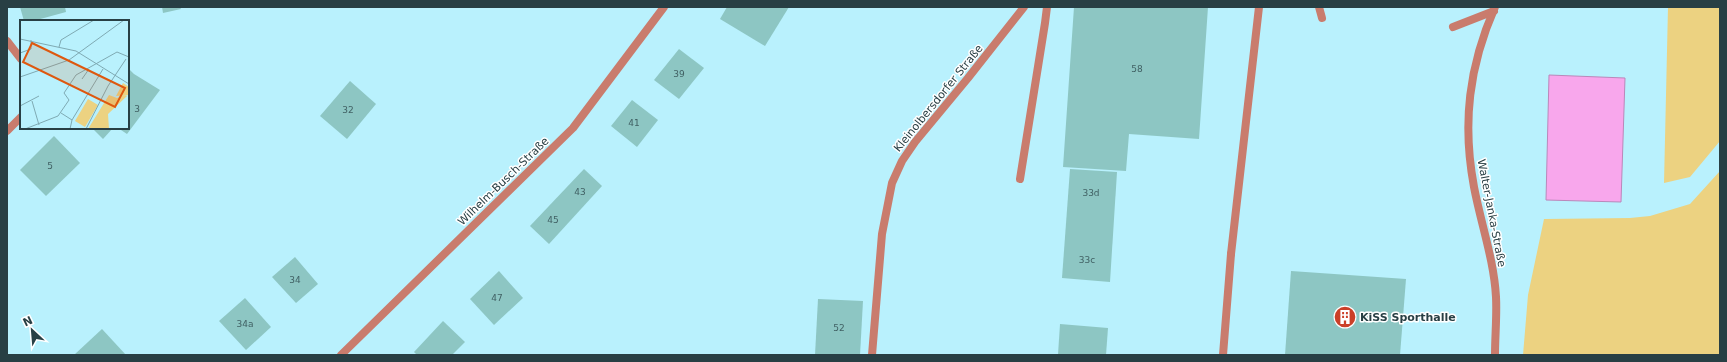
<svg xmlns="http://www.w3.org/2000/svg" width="1727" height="362" viewBox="0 0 1727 362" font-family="'DejaVu Sans',sans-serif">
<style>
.green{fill:#ecd281}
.water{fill:#f8a7ec;stroke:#ba88ba}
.building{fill:#8dc6c3}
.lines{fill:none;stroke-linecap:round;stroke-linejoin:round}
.service{stroke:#c97c6d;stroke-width:8}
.minor{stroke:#c97c6d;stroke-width:8}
.labels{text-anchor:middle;stroke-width:3;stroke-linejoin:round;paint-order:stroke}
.number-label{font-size:9px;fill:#416164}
.street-label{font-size:11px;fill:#283f44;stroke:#fff}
.poi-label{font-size:11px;font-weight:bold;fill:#283f44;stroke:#fff;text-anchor:start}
.inset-road{fill:none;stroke:#7faab3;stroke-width:1}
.view{fill:#de580f;fill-opacity:0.15;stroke:#de580f;stroke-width:2}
.inset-edge{fill:none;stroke:#283f44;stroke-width:2}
</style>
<rect width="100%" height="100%" fill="#b9f1fd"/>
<g class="green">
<polygon points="1668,7 1720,7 1720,141 1690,177 1664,183"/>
<polygon points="1720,171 1720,355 1523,355 1528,295 1544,219 1630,218 1650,216 1690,204"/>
</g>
<polygon class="water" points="1549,75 1625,78 1621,202 1546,200"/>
<g class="building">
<polygon points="20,7 65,7 66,12 33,21 24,21"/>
<polygon points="162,7 180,7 181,9 163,13"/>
<polygon points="727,7 789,7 765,46 720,19"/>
<polygon points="1074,7 1208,7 1199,139 1129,134 1126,171 1063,167"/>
<polygon points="679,49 704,68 679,99 654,80"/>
<polygon points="128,68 134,74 160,90 127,134 118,128 128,128"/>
<polygon points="350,81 376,104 347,139 320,116"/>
<polygon points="632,100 658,120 637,147 611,126"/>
<polygon points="92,128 113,128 103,139"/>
<polygon points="54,136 80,163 46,196 20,170"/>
<polygon points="584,169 602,186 549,244 530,226"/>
<polygon points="1070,169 1117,172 1110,282 1062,278"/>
<polygon points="295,257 318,284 296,303 272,277"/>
<polygon points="499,271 523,298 494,325 470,299"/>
<polygon points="1291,271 1406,279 1400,355 1285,355"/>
<polygon points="245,298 271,327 246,350 219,321"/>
<polygon points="818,299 863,301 860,355 815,355"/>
<polygon points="443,321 465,342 452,355 417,355 414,352"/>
<polygon points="1060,324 1108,328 1106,355 1058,355"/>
<polygon points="102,329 126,355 74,355"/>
</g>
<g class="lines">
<g class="service">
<polyline points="1319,7 1322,18"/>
<polyline points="1453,27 1494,11"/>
<polyline points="1020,179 1045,23 1047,7"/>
<polyline points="872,355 882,234 892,183 902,161 915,142 968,78 1024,7"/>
<polyline points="1223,355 1231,254"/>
</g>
<g class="minor">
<polyline points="7,41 21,59"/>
<polyline points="7,131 21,117"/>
<polyline points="1231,254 1259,7"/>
<polyline points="341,355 573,128 664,7"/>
<path d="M1495 355C1495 336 1497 316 1496 297 1494 260 1481 224 1474 187 1462 123 1469 66 1495 7"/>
</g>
</g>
<defs>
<g id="building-disc" transform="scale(1.15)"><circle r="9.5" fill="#cb3f28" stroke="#fff"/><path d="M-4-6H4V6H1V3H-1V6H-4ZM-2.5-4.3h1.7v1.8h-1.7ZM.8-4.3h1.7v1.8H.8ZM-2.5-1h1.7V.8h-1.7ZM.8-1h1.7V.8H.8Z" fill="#fff"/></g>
</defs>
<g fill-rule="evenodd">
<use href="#building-disc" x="1345" y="317"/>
</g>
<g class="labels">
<g class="number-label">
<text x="1137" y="72">58</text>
<text x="679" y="77">39</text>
<text x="137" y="112">3</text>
<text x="348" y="113">32</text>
<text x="634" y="126">41</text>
<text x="50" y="169">5</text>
<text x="580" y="195">43</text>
<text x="1091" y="196">33d</text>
<text x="553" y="223">45</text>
<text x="1087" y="263">33c</text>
<text x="295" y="283">34</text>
<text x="497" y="301">47</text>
<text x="245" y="327">34a</text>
<text x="839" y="331">52</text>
</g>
<g class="street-label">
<text transform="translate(938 98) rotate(-51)" y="4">Kleinolbersdorfer Straße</text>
<text transform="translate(503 181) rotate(-44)" y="4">Wilhelm-Busch-Straße</text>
<text transform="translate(1492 213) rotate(79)" y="4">Walter-Janka-Straße</text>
</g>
<g class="poi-label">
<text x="1360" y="321">KiSS Sporthalle</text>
</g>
</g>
<g transform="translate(20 20)">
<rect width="109" height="109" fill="#b9f1fd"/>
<path d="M103 63 109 67V75L96 76ZM89 75 97 78 104 75 107 76 88 94 89 109H68ZM68 79 78 85 65 107 55 101Z" fill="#ecd281"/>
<path class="inset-road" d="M0 19 56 31 109 64M39 27 41 20 74 0M0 33 11 29V20M0 57 49 40 104 0M62 59 69 49M12 81 19 105M0 86 19 76M41 93 52 100M5 109 38 96 49 80 44 73 56 55 97 32 109 37M50 109 52 100 83 49M66 109 88 66 106 39"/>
<path class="view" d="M12 23 105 68 95 87 3 42Z"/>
<rect width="109" height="109" class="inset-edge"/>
</g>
<rect width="1727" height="362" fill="none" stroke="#283f44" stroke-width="16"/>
<g transform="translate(32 330) rotate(334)" stroke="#ffffff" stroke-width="3" paint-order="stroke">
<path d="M0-3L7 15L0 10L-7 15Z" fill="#283f44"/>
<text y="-6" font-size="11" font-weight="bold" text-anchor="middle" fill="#283f44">N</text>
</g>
</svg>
